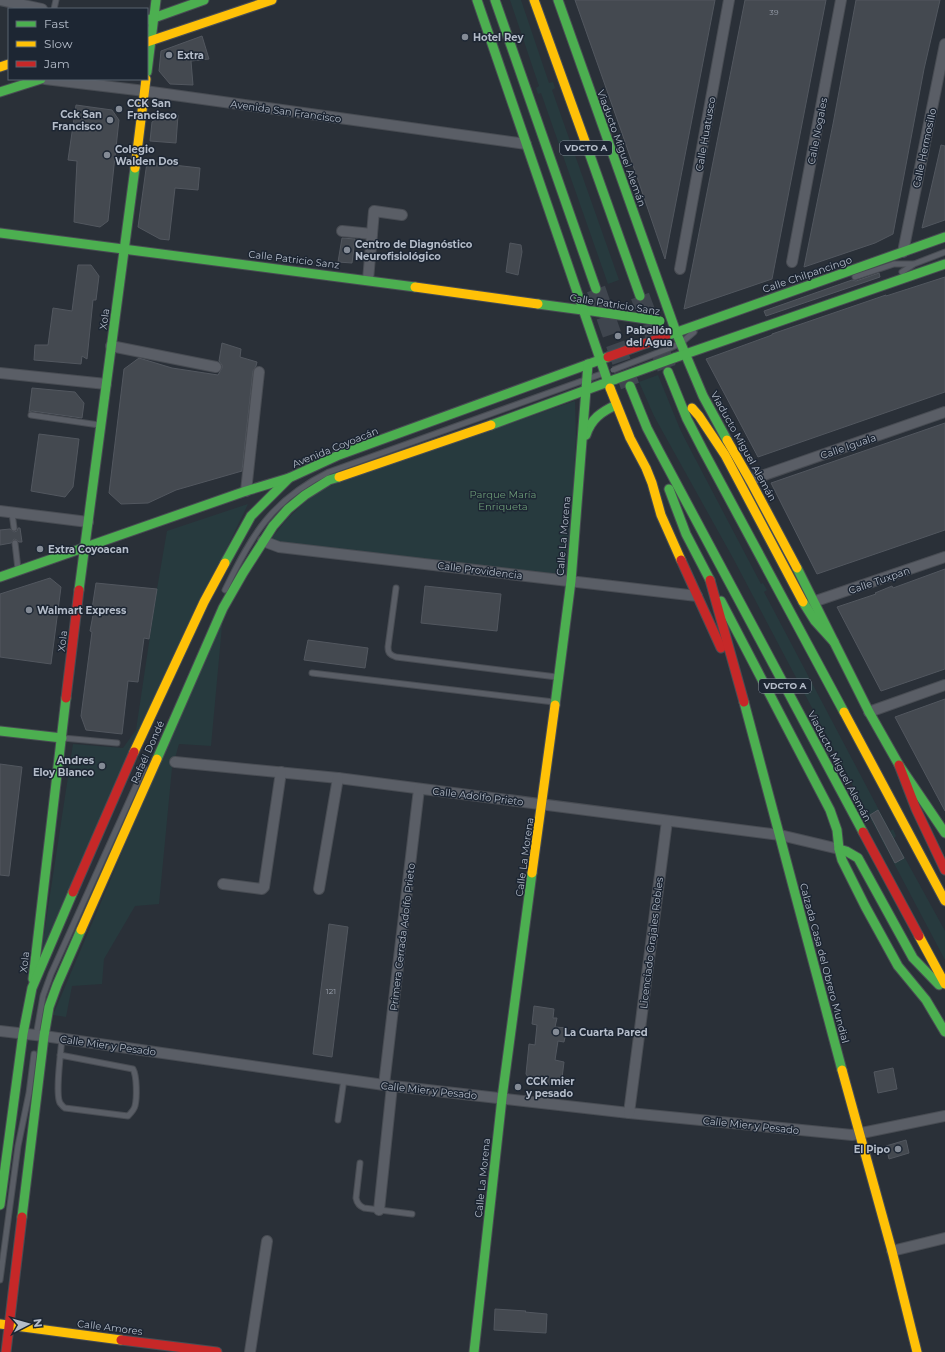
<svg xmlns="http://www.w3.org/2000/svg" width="945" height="1352" viewBox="0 0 945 1352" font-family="Montserrat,sans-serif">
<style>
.green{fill:#273a3e}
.building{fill:#444950;stroke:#52575f}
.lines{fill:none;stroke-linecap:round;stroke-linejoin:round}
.highway-tunnel{stroke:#3f454e;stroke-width:19;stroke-dasharray:19 10;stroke-linecap:butt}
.lane-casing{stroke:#484c53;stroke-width:7}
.street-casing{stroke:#484c53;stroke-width:12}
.fast-casing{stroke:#484c53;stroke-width:11}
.slow-casing{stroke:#484c53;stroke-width:11}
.jam-casing{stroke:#484c53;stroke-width:11}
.lane{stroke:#5a5e66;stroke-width:5}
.street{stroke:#5a5e66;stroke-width:10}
.fast{stroke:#4caf50;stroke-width:9}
.slow{stroke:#ffc107;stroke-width:9}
.jam{stroke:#c62828;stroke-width:9}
.lane-bridge-casing{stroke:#484c53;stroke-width:7;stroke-linecap:butt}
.fast-bridge-casing{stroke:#484c53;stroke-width:11;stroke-linecap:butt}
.jam-bridge-casing{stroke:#484c53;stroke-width:11;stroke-linecap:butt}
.lane-bridge{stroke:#5a5e66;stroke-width:5}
.fast-bridge{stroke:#4caf50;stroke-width:9}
.jam-bridge{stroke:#c62828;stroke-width:9}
.poi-dot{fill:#848b96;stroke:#1d2633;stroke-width:1.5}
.labels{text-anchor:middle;stroke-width:3;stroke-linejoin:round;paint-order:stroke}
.number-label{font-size:8px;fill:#989fab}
.shield{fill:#1d2633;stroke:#878f9c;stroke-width:1}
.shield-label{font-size:9px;font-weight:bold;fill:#b4bcc9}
.poi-label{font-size:10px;font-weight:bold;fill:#b4bcc9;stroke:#1d2633;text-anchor:start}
.street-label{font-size:10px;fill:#b4bcc9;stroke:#1d2633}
.park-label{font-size:10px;fill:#6b9a76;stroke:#1d2633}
</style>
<rect width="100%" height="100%" fill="#2a3038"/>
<g class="green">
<polygon points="510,0 521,0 549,83 553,82 555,88 552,90 619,280 608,284 541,93 538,94 536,88 539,86"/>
<polygon points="658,375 680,429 687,443 761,584 763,583 767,590 764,592 890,831 893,829 896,836 894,838 945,931 945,960 733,558 654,416 639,382"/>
<polygon points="575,401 576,437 568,577 281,544 270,540 287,519 311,496 344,479"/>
<polygon points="248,504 127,756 41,954 73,744 123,748 136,730 157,589 167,531"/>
<polygon points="223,615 211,746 179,744 172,768 159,904 135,906 104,959 102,984 72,986 66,1017 53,1015"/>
</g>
<g class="building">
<polygon points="575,0 715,0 665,259 623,136"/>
<polygon points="745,0 826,0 772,279 684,309"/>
<polygon points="856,0 940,0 924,69 893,234 875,243 804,267 833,124"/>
<polygon points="202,36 209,59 191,61 193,85 170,84 159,71 161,51"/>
<polygon points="76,105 112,110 119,120 108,221 100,227 74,222 77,161 68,160"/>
<polygon points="166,113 178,115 176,143 150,141 152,122"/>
<polygon points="941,145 945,146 945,220 922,228"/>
<polygon points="147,162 200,168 198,190 175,188 169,240 160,239 138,227"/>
<polygon points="342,238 355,239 352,263 338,262"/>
<polygon points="510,243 521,245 522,252 518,275 506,272"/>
<polygon points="78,265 91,265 99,276 96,300 93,300 87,359 82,356 81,364 34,360 35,345 48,345 53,308 72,311"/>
<polygon points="879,273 880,277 766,316 764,311 852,280 856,281"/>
<polygon points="945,277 945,392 758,457 706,359 772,335 772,334 886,295 886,296"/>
<polygon points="222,343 241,349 240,357 257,362 256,366 253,371 242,471 176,490 148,503 121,504 109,493 124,369 139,358 172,368 218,375 222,368 222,365 219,361"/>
<polygon points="32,388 75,392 84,403 82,418 32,411 29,412"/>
<polygon points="945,423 945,530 817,574 771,483"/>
<polygon points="39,434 79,439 73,487 65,497 31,491"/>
<polygon points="18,528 20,528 22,542 19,542 17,540 14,539 11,543 0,545 0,530 10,529 14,532 17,531"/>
<polygon points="945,569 945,669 881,691 837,607 876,594 875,593 892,586 893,588"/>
<polygon points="50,578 61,587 51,664 0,657 0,594"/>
<polygon points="96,583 157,589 149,639 144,638 138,682 128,681 122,734 86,730 81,716 92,632 90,631 94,610 92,609"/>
<polygon points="425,586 501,594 497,631 421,623"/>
<polygon points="308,640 368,648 365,668 304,660"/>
<polygon points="945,699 945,811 895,717"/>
<polygon points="0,764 22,767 9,876 0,875"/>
<polygon points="878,810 904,858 895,863 870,815"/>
<polygon points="329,924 348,927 332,1057 313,1054"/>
<polygon points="534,1006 554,1009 553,1018 557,1018 555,1027 567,1028 564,1042 558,1041 555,1060 564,1062 561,1086 532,1083 526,1074 529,1044 535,1045 537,1025 532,1024"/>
<polygon points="893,1068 897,1089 878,1093 874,1072"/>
<polygon points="906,1140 909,1153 889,1159 886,1146"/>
<polygon points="495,1309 526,1311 525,1312 547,1314 546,1333 494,1330"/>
</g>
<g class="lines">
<g class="highway-tunnel">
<polyline points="596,289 630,386"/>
<polyline points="640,296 668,372"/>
</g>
<g class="lane-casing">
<g id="lane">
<polyline points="54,9 56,0"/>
<polyline points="902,272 914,264 945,252"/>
<polyline points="855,277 894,264 913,264"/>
<polyline points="670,348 681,343 694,332"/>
<polyline points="31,415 99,425"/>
<polyline points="12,513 14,528"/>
<polyline points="15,543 18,569"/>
<path d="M396 588 388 647C388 653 390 655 396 657L557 677"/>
<path d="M225 590C252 534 272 500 329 472L604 373"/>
<polyline points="312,673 554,702"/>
<polyline points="63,738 117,743"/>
<polyline points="36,1036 43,996 51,974 144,768"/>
<path d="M60 1055 133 1069C137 1076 137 1098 135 1106 134 1110 131 1113 128 1116L65 1108C63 1107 61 1104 60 1103 55 1094 61 1051 62 1038"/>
<polyline points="338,1120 344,1079"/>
<path d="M360 1163 356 1198C357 1203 359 1206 364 1208L412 1214"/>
<polyline points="0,1280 18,1146 29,1093 34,1054"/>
</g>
</g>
<g class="street-casing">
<g id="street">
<polyline points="0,0 42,9"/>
<polyline points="45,79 145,91 526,144"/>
<polyline points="342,231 372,234"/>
<polyline points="903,252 945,44"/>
<polyline points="792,262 841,0"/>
<polyline points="680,269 729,0"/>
<polyline points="368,280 374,211 402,215"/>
<polyline points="111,346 216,367"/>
<polyline points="0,373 106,384"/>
<polyline points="750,480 945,412"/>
<polyline points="246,491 259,372"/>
<polyline points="0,511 88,522"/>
<polyline points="263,541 279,547 697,596"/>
<polyline points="813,602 945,557"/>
<polyline points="869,712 945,685"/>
<polyline points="175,762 338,778 780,835 839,849"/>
<polyline points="223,884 262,889 264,887 281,772"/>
<polyline points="319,889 338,778"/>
<polyline points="0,1031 44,1036 384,1085 629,1113 852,1135 945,1116"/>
<polyline points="384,1085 419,789"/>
<polyline points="629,1113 667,821"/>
<polyline points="379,1210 392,1086"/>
<polyline points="892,1251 945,1238"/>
<polyline points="250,1352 267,1241"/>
</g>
</g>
<g class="fast-casing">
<g id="fast">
<polyline points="477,0 610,388"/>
<polyline points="495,0 596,289"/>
<polyline points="558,0 676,332 703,396 727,440"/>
<polyline points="148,20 204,0"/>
<polyline points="147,72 156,0"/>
<polyline points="0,92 41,79"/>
<polyline points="586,144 640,296"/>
<polyline points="0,233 415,287"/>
<polyline points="538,304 590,311"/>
<polyline points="666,336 945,237"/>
<polyline points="674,358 945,264"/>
<polyline points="668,372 687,419 703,450 844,712"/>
<polyline points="630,386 647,428 659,451 863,832"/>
<polyline points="491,425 616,379"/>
<path d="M586 435C591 419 601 412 616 405"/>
<polyline points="669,489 686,534 710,580"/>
<polyline points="225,563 251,516 289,478 339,455 608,357"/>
<polyline points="797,568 869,712 899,765 945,833"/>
<polyline points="0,577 246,491 289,478"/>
<polyline points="79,590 135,168"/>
<polyline points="721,601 830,810 837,830 839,849 842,860 865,906 898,966 926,1000 945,1032"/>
<polyline points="803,602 815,621 834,642"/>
<polyline points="744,702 842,1070"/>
<polyline points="555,705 571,581 588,364"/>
<polyline points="0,731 62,738"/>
<polyline points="157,759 223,608 243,573 273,526 288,509 305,495 329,480 339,477"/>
<polyline points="839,849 846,851 858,858 913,958 939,985"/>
<polyline points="33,979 66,698"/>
<polyline points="0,1205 23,1034 32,988 73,892"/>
<polyline points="22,1217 44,1036 49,1007 57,985 81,930"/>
<polyline points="474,1352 502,1098 532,873"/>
</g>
</g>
<g class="slow-casing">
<g id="slow">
<polyline points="534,0 586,144"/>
<polyline points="147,42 272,0"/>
<polyline points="0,67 9,64"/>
<polyline points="135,168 146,79"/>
<polyline points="415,287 538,304"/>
<polyline points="610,388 630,438 646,468 652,483 661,515 681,560"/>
<polyline points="692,408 699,416 725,455 803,602"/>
<polyline points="727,440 750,480 797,568"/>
<polyline points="339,477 491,425"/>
<polyline points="844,712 945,901"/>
<polyline points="134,752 204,602 225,563"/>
<polyline points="532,873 555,705"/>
<polyline points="81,930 157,759"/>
<polyline points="919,936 945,984"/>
<polyline points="842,1070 892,1251 917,1352"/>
<polyline points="0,1324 121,1340"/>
</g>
</g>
<g class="jam-casing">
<g id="jam">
<polyline points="681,560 721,648"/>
<polyline points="710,580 744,702"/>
<polyline points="66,698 79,590"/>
<polyline points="899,765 916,809 945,870"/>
<polyline points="863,832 919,936"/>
<polyline points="73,892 134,752"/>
<polyline points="121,1340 217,1352"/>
<polyline points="6,1352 22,1217"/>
</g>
</g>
<use href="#lane" class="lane"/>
<use href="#street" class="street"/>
<use href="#fast" class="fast"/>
<use href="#slow" class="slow"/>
<use href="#jam" class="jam"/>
<g class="lane-bridge-casing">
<polyline id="lane-bridge" points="613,370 670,348"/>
</g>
<g class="fast-bridge-casing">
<g id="fast-bridge">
<polyline points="592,311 660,321"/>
<polyline points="616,379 674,358"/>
</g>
</g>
<g class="jam-bridge-casing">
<polyline id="jam-bridge" points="608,357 666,336"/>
</g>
<use href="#lane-bridge" class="lane-bridge"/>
<use href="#fast-bridge" class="fast-bridge"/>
<use href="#jam-bridge" class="jam-bridge"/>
</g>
<g class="poi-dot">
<circle cx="465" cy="37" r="4"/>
<circle cx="169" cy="55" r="4"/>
<circle cx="119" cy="109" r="4"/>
<circle cx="110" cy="120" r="4"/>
<circle cx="107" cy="155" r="4"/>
<circle cx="347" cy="250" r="4"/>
<circle cx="618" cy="336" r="4"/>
<circle cx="40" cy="549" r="4"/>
<circle cx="29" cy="610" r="4"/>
<circle cx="102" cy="766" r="4"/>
<circle cx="556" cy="1032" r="4"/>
<circle cx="518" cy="1087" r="4"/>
<circle cx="898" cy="1149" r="4"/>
</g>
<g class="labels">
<g class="number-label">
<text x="774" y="15">39</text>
<text x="331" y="994">121</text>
</g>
<g class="shield">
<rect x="560" y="141" width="52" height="14" rx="3"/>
<rect x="759" y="679" width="52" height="14" rx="3"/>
</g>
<g class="shield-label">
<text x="586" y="151">VDCTO A</text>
<text x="785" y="689">VDCTO A</text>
</g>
<g class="poi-label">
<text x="473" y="41">Hotel Rey</text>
<text x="177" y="59">Extra</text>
<text x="127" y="107">CCK San<tspan x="127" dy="12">Francisco</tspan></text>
<text x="102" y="118" text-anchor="end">Cck San<tspan x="102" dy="12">Francisco</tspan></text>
<text x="115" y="153">Colegio<tspan x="115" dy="12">Walden Dos</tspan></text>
<text x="355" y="248">Centro de Diagnóstico<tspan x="355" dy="12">Neurofisiológico</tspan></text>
<text x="626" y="334">Pabellón<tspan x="626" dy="12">del Agua</tspan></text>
<text x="48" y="553">Extra Coyoacan</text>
<text x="37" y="614">Walmart Express</text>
<text x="94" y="764" text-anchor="end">Andres<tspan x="94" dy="12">Eloy Blanco</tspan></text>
<text x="564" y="1036">La Cuarta Pared</text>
<text x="526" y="1085">CCK mier<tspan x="526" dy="12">y pesado</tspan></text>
<text x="890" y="1153" text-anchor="end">El Pipo</text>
</g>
<g class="street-label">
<text transform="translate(286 111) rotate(8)" y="4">Avenida San Francisco</text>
<text transform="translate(817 131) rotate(-79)" y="4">Calle Nogales</text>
<text transform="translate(705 134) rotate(-80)" y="4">Calle Huatusco</text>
<text transform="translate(622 148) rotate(70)" y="4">Viaducto Miguel Alemán</text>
<text transform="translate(924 148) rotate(-78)" y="4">Calle Hermosillo</text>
<text transform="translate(294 259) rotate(7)" y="4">Calle Patricio Sanz</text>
<text transform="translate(807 274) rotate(-19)" y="4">Calle Chilpancingo</text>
<text transform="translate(615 304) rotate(9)" y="4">Calle Patricio Sanz</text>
<text transform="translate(104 319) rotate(-82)" y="4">Xola</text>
<text transform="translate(744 446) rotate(61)" y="4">Viaducto Miguel Alemán</text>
<text transform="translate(848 446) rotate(-19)" y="4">Calle Iguala</text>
<text transform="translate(335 447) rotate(-22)" y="4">Avenida Coyoacán</text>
<text transform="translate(563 536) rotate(-85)" y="4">Calle La Morena</text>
<text transform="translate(480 570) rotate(7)" y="4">Calle Providencia</text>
<text transform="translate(879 580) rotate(-19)" y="4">Calle Tuxpan</text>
<text transform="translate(62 641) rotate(-83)" y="4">Xola</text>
<text transform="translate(147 752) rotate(-66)" y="4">Rafaél Dondé</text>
<text transform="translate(840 766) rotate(62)" y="4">Viaducto Miguel Alemán</text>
<text transform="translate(478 796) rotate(7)" y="4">Calle Adolfo Prieto</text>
<text transform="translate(524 857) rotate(-82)" y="4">Calle La Morena</text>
<text transform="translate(402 937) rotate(-83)" y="4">Primera Cerrada Adolfo Prieto</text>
<text transform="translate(651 943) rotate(-83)" y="4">Licenciado Grajales Robles</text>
<text transform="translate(24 962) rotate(-83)" y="4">Xola</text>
<text transform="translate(825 963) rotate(75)" y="4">Calzada Casa del Obrero Mundial</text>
<text transform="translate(108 1045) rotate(8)" y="4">Calle Mier y Pesado</text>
<text transform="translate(429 1090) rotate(6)" y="4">Calle Mier y Pesado</text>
<text transform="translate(751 1125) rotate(6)" y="4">Calle Mier y Pesado</text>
<text transform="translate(482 1178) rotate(-84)" y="4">Calle La Morena</text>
<text transform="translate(110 1327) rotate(7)" y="4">Calle Amores</text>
</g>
<g class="park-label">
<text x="503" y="498">Parque María<tspan x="503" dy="12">Enriqueta</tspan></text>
</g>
</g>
<rect x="8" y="8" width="140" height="72" fill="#1d2633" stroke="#59626f"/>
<rect x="16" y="21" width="20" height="6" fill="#4caf50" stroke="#59626f"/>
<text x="44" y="28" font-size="12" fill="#b4bcc9">Fast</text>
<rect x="16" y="41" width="20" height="6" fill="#ffc107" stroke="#59626f"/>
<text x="44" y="48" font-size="12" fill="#b4bcc9">Slow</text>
<rect x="16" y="61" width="20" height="6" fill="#c62828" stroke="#59626f"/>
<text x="44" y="68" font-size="12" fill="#b4bcc9">Jam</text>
<g transform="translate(28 1324) rotate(84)" stroke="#1d2633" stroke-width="3" paint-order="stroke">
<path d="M0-3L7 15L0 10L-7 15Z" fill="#b4bcc9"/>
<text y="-6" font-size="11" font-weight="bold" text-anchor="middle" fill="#b4bcc9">N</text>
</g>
</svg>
